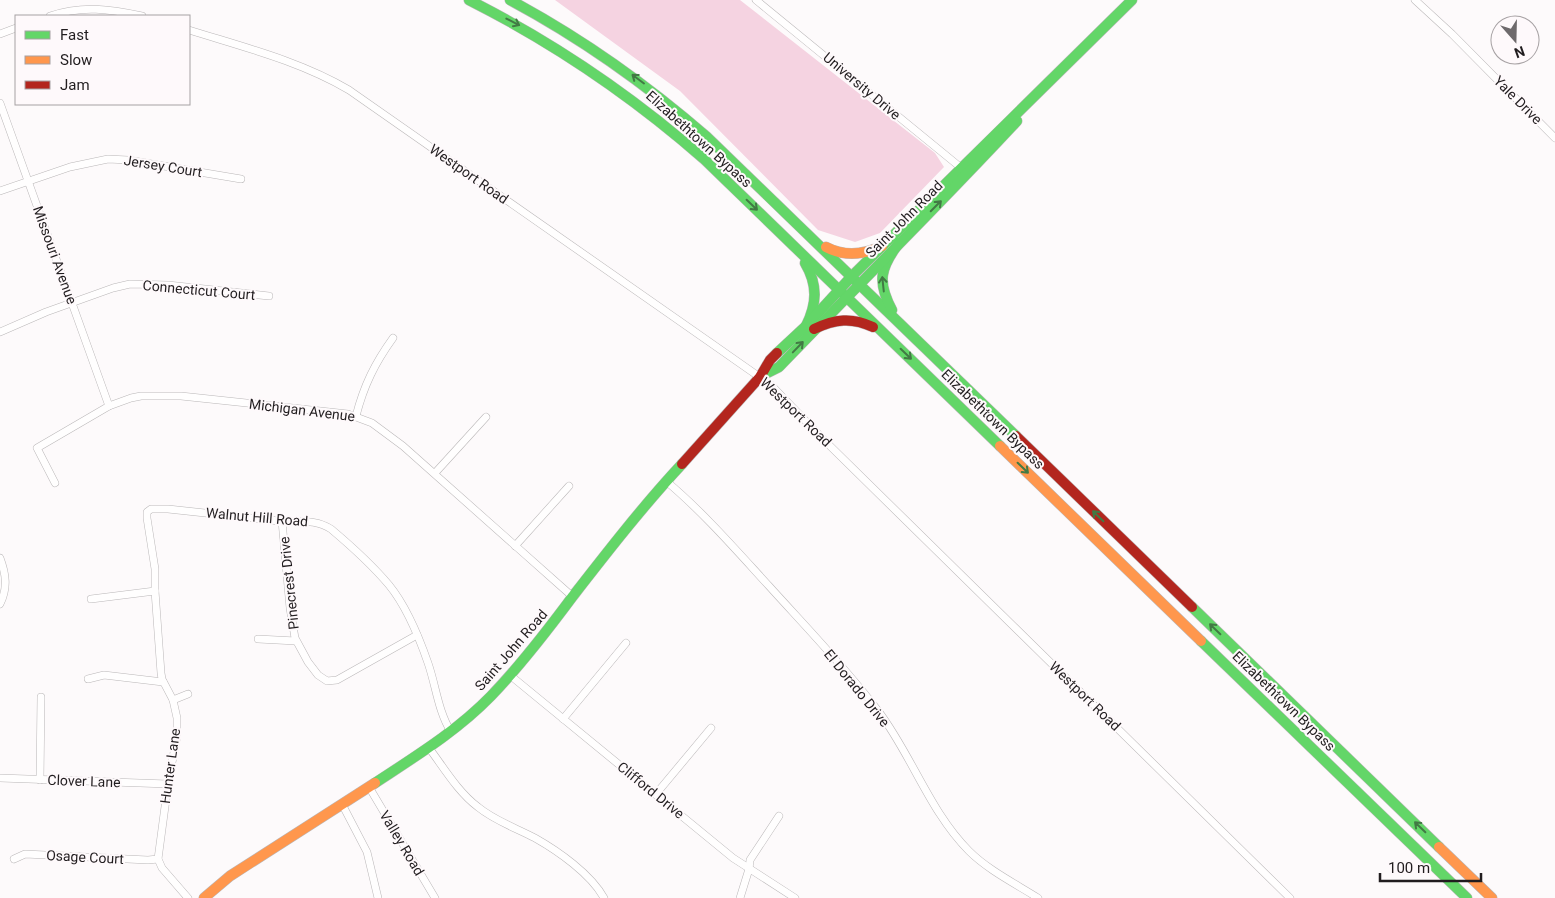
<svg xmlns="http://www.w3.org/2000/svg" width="1555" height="898" viewBox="0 0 1555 898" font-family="Roboto,sans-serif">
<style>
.green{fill:#f5d3e1}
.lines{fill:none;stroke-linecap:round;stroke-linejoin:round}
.street-casing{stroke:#bab7b8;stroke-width:8}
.fast-casing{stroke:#bab7b8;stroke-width:11}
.slow-casing{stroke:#bab7b8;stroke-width:11}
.jam-casing{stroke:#bab7b8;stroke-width:11}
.street{stroke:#fffefe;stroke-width:7}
.fast{stroke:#63d668;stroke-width:10}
.slow{stroke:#ff974d;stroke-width:10}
.jam{stroke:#b3261e;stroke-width:10}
.oneway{stroke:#427a44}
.labels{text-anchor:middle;stroke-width:4;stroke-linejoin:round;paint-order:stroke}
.street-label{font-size:14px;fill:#211d1f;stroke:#fef9fb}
</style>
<rect width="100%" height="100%" fill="#fdfafb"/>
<polygon class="green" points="555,0 740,0 935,153 944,167 880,233 855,242 818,230 680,91"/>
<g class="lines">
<g class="street-casing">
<g id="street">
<polyline points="756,0 965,171"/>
<polyline points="1415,0 1452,34 1555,138"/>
<path d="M50 16C82 5 110 9 142 16"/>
<path d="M189 30C243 47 300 61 349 90L771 385 825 441 1290 898"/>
<polyline points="0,34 16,28"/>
<polyline points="0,103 109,406"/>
<polyline points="0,191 70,167 108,159 128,160 241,179"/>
<polyline points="0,332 46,312 113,288 130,284 168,285 269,296"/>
<path d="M356 416C364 385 375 363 393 338"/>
<polyline points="435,473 486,417"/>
<path d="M666 481C703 512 736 550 769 586 806 627 845 667 879 712 912 756 930 812 969 851 988 870 1016 884 1038 898"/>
<polyline points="55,483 37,448 109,406 131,398 141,396 181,396 348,414 372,423 403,446 573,597"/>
<polyline points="282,521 290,608 295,638 308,662 318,675 327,681 337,680 417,635"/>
<polyline points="515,546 569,486"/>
<path d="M0 558C6 574 8 588 0 604"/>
<polyline points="91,599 155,591"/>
<polyline points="258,639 296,641"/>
<polyline points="511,676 733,858 795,898"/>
<polyline points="88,679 104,675 163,682"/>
<polyline points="173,700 188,694"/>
<polyline points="563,719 626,643"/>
<path d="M429 748C444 768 458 792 478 807 495 821 516 828 535 838 558 851 591 874 604 898"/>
<polyline points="0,778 168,784"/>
<polyline points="40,780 41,697"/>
<polyline points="369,787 435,898"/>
<polyline points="656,794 711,728"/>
<polyline points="342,804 367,852 378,898"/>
<polyline points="14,859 25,854 148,860 158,859"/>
<path d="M188 898 162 868 158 859 168 784 177 736V718L173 700 162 679 161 673 155 591V569L147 518V512L151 509H168C205 513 242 517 279 521 298 523 314 518 331 529 350 545 373 566 389 585 407 607 419 637 428 663 436 686 438 711 451 732"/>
<polyline points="740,898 749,869 750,860 779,816"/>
</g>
</g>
<g class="fast-casing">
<g id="fast">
<path d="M469 0C556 44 631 95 704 159L1000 446"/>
<path d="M510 0C581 38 646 84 707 137L1016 436"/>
<path d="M805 263C818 285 817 304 806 326"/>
<path d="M892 310C877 282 880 268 899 243"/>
<polyline points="777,353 806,326 852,276 1132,0"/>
<path d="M761 376 779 367C858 285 939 205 1017 121"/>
<polyline points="1192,607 1439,847"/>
<polyline points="1201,641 1467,898"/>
<path d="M375 783C416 756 457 731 491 696 521 665 547 631 573 596 608 551 643 506 682 464"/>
</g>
</g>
<g class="slow-casing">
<g id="slow">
<path d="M826 247C845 257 863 255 882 246"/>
<polyline points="1000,446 1201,641"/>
<polyline points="1439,847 1492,898"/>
<polyline points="204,898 230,876 375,783"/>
</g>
</g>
<g class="jam-casing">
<g id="jam">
<path d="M814 329C835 319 852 317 873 327"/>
<polyline points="1016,436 1192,607"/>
<polyline points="682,464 760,377 770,360 777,353"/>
</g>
</g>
<use href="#street" class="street"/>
<use href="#fast" class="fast"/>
<use href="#slow" class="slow"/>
<use href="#jam" class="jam"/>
</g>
<defs><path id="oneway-shaft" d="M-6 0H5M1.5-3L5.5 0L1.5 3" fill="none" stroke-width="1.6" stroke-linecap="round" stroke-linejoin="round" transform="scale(1.25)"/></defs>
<g class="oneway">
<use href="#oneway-shaft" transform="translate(513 22) rotate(27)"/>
<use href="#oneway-shaft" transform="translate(638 79) rotate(-143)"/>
<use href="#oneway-shaft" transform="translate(752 205) rotate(44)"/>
<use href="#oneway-shaft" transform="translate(936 206) rotate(-45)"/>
<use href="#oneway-shaft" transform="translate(883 284) rotate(-96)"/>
<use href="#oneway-shaft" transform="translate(798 347) rotate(-46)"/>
<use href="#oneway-shaft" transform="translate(906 354) rotate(44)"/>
<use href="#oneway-shaft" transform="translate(1023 468) rotate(44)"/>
<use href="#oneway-shaft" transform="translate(1098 516) rotate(-136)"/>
<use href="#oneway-shaft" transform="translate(1215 629) rotate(-136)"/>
<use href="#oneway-shaft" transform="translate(1420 827) rotate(-136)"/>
</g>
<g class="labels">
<g class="street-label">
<text transform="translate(862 86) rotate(40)" y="5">University Drive</text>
<text transform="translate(1518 100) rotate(45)" y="5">Yale Drive</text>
<text transform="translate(699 139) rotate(42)" y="5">Elizabethtown Bypass</text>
<text transform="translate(163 166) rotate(9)" y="5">Jersey Court</text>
<text transform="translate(469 174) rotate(35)" y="5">Westport Road</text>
<text transform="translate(904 219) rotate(-45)" y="5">Saint John Road</text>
<text transform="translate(55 255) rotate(70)" y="5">Missouri Avenue</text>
<text transform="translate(199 290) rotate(5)" y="5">Connecticut Court</text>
<text transform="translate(302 410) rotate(7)" y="5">Michigan Avenue</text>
<text transform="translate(796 412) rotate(44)" y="5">Westport Road</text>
<text transform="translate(993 419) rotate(44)" y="5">Elizabethtown Bypass</text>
<text transform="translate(257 517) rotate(5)" y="5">Walnut Hill Road</text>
<text transform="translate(289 583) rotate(-96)" y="5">Pinecrest Drive</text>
<text transform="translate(511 650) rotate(-49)" y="5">Saint John Road</text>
<text transform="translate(857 688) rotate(51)" y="5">El Dorado Drive</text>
<text transform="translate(1085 696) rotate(44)" y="5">Westport Road</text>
<text transform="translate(1284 701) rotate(44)" y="5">Elizabethtown Bypass</text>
<text transform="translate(170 766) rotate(-82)" y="5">Hunter Lane</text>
<text transform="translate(84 781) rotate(2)" y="5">Clover Lane</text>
<text transform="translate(651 790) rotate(39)" y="5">Clifford Drive</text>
<text transform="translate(402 843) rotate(59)" y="5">Valley Road</text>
<text transform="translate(85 857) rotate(3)" y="5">Osage Court</text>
</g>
</g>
<rect x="15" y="15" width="175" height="90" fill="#fef9fb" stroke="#a6a1a3"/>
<rect x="25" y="31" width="25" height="8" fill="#63d668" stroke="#a6a1a3"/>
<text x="60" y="40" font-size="15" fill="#211d1f">Fast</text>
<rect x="25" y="56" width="25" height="8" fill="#ff974d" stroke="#a6a1a3"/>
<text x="60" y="65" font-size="15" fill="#211d1f">Slow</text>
<rect x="25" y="81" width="25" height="8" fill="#b3261e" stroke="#a6a1a3"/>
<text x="60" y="90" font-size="15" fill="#211d1f">Jam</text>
<g transform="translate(1515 40) rotate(160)"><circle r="24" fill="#fef9fb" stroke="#a6a1a3"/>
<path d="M0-4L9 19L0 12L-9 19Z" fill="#6e6a6c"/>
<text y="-8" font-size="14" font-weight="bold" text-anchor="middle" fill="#211d1f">N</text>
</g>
<path d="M1380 873v8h101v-8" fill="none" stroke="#211d1f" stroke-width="2.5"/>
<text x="1388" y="873" font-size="15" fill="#211d1f" stroke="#fef9fb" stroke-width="4" paint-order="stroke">100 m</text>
</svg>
